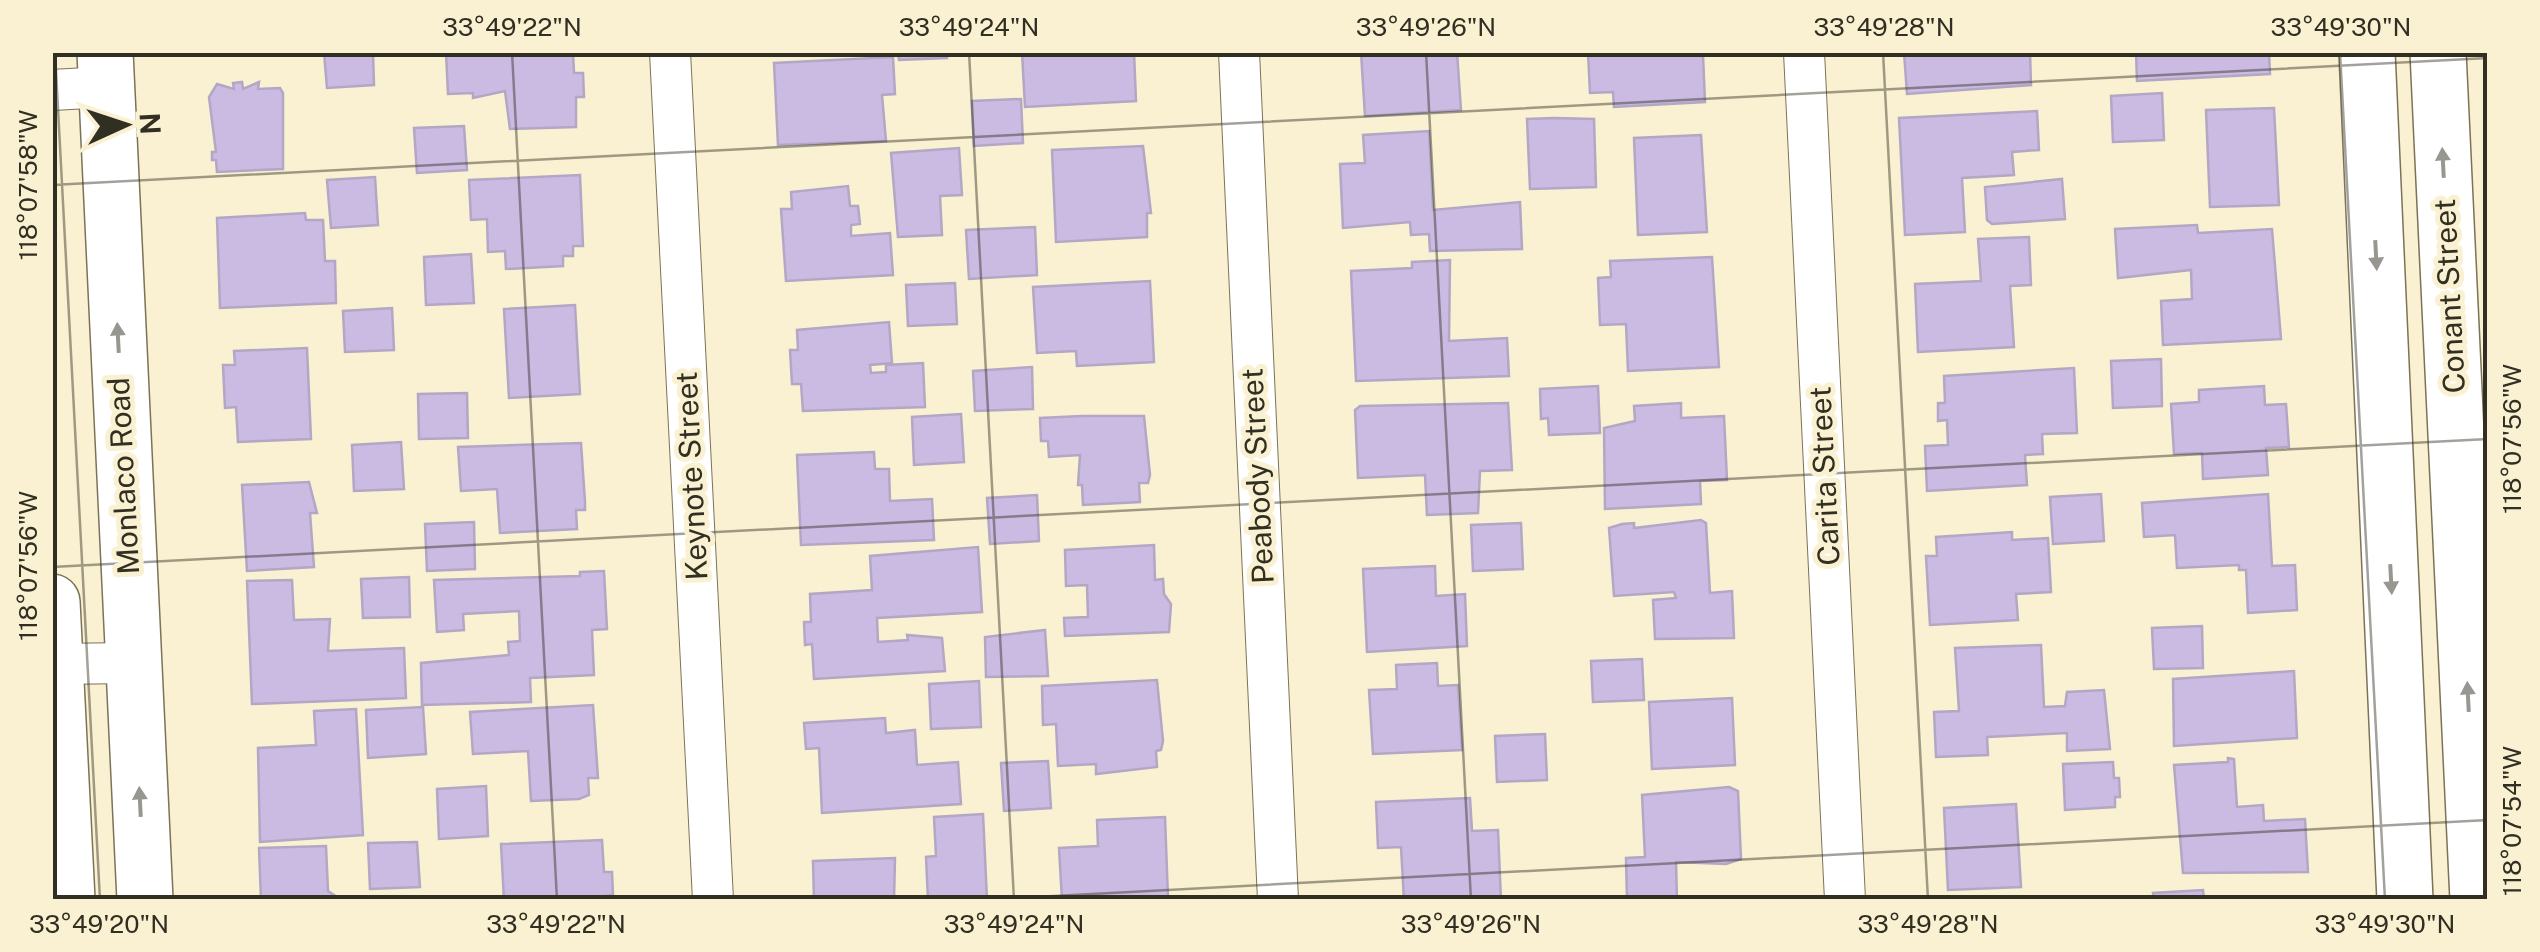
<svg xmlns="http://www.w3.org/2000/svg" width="2540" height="952" viewBox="0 0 2540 952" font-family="'Public Sans',sans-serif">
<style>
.building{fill:#cbbbe3;stroke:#b2a7c4;stroke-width:2.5}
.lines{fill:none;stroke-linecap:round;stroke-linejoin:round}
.street-casing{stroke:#7b7357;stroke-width:42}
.secondary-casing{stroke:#7b7357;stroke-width:58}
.street{stroke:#fff;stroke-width:40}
.secondary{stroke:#fff;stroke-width:55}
.oneway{fill:#989690}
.ticks{fill:none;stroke:#312e22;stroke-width:2.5;stroke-opacity:0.45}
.labels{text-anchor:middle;stroke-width:10;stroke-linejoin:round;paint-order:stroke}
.street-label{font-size:30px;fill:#312e22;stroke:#faf1d2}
.neatline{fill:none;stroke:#312e22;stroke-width:4}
.ticks-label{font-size:25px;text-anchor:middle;fill:#312e22}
</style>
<rect width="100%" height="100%" fill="#faf1d2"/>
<g class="building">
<polygon points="324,52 373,52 374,85 327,88"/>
<polygon points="446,52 573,52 574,73 583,73 584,97 576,97 576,127 510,129 505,91 473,98 473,93 448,94"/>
<polygon points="898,52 947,52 947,58 899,60"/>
<polygon points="1022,52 1134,52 1136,101 1025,107"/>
<polygon points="1361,52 1457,52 1461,110 1365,116"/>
<polygon points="1588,52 1703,55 1705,102 1614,107 1613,92 1590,93"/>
<polygon points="1904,52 2030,52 2031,85 1907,94"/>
<polygon points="2136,52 2269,52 2270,74 2137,81"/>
<polygon points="893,57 895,94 882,95 886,141 778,145 774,63"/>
<polygon points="242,82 243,89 259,82 258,89 280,88 283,93 283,169 217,172 216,160 212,160 212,152 216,152 209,97 217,84 234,89 233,83"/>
<polygon points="2162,93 2164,140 2113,142 2111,96"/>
<polygon points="1021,99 1023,143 974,146 972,101"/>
<polygon points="2274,108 2279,205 2210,207 2206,110"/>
<polygon points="2037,111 2039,150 2012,152 2014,175 1962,178 1965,232 1905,235 1899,118"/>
<polygon points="1554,118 1594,119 1596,187 1530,189 1527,119"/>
<polygon points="464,126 467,170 417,173 414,128"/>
<polygon points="1429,131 1433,210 1520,202 1522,249 1430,251 1429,234 1411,235 1410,222 1343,228 1340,164 1365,163 1363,135"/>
<polygon points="1701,135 1707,232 1638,235 1634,138"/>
<polygon points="1143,146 1151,213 1147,213 1147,237 1056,242 1052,150"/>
<polygon points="959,148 962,195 940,196 942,235 898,237 891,153"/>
<polygon points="580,175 583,246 573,246 573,256 563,256 563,266 506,269 505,251 488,252 487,219 471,220 469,180"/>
<polygon points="375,177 378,225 331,228 327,180"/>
<polygon points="2062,179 2065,219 1992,224 1987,220 1985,187"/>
<polygon points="848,186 850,206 858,206 860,224 851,225 851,236 890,233 893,275 786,281 781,209 792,209 791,192"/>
<polygon points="305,213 306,220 323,220 325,261 335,261 336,303 220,308 217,218"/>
<polygon points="2197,225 2198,233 2272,229 2281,339 2163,345 2161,301 2192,299 2191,270 2118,278 2115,229"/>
<polygon points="1035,227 1037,275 969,279 966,230"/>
<polygon points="2029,237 2031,285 2010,286 2014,347 1918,352 1915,284 1981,281 1978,239"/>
<polygon points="471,254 474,303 426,305 424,257"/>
<polygon points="1712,257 1719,367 1628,371 1626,324 1600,325 1598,278 1611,277 1610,261"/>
<polygon points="1450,260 1449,341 1507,338 1509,376 1356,381 1351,271 1412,268 1412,262"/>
<polygon points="1150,281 1154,362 1077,366 1076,351 1037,353 1033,287"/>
<polygon points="955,283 957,324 908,326 906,285"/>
<polygon points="575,305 580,394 509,398 504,309"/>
<polygon points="392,308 394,350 345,352 343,311"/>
<polygon points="889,322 892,363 870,365 871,373 886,372 886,365 923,363 925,407 803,411 801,384 792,384 790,350 798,350 797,330"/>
<polygon points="307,348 311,439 238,442 236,407 225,408 223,365 235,365 234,351"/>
<polygon points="2161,359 2162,406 2113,408 2111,361"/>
<polygon points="1032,367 1033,409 975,411 973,371"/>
<polygon points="2074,368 2077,433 2042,434 2043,454 2025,455 2027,485 1927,491 1925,446 1948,445 1947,420 1938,421 1938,403 1945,403 1944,376"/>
<polygon points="1598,386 1600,433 1549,435 1548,418 1541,419 1540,389"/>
<polygon points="2264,386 2265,405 2286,404 2289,447 2266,448 2268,475 2203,479 2202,453 2174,454 2171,404 2199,402 2199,390"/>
<polygon points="467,393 468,438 419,439 418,394"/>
<polygon points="1508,403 1512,470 1480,471 1478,513 1427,515 1425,475 1358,478 1355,410 1360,406"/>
<polygon points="1681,403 1681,418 1724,416 1727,480 1700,481 1701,504 1605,509 1604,428 1635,421 1634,406"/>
<polygon points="961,414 964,462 914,465 912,417"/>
<polygon points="1082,416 1144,416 1150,475 1148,483 1139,483 1140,502 1083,505 1082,485 1078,485 1080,455 1049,457 1048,441 1041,441 1040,418"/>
<polygon points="401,442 404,489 354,491 352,445"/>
<polygon points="581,443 585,502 585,510 576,510 577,529 500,533 497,489 461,491 458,447"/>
<polygon points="874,452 875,469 889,469 890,501 932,499 934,540 801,545 797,455"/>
<polygon points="309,482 317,513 310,513 314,567 247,571 242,485"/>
<polygon points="2101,494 2104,541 2053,544 2050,497"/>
<polygon points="2268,494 2272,566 2295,565 2297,610 2248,613 2246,570 2239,570 2239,565 2177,568 2175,535 2144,537 2142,503"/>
<polygon points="1037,495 1039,541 990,544 987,498"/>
<polygon points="1701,520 1706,523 1710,593 1732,591 1734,638 1655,639 1653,600 1676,598 1674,592 1614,596 1609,528 1622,524 1634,523 1634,528"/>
<polygon points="474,522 475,569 427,571 425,524"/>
<polygon points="1521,523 1523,569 1473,571 1471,525"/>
<polygon points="2012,532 2012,540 2048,538 2051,592 2016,594 2018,620 1930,625 1926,556 1937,556 1936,537"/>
<polygon points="1154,545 1155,580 1163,579 1164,594 1171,604 1169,632 1065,636 1064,618 1088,617 1087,585 1066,586 1065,550"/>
<polygon points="978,547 982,612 877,618 878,642 908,640 907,635 942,638 945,671 814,679 812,644 805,645 804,622 811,622 810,594 872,590 870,556"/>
<polygon points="1435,566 1436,596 1465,594 1467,646 1367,652 1363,569"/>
<polygon points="604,571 607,629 592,630 594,675 530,678 531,702 422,705 421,663 509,655 508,642 520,641 519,611 463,614 464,630 437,632 434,580 580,576 580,572"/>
<polygon points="409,577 410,617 363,618 361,579"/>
<polygon points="292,580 294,620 330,619 328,651 404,648 406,698 252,704 247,581"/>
<polygon points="2202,626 2203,668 2154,669 2152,628"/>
<polygon points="1045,630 1048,676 986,677 985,637"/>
<polygon points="2041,645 2044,707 2065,706 2067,692 2104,690 2110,749 2067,751 2067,733 1987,737 1988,755 1936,757 1934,712 1959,711 1955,648"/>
<polygon points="1642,659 1644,700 1593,702 1591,661"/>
<polygon points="1437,663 1438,686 1458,685 1462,750 1373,754 1369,690 1397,689 1396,665"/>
<polygon points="2294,671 2297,738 2174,746 2173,679"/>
<polygon points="1157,680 1163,741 1161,750 1156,751 1157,767 1096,774 1096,764 1058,766 1056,724 1043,725 1042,686"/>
<polygon points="979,681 981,727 931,729 929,684"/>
<polygon points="1732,698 1735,765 1652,769 1649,702"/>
<polygon points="593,705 598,778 588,778 589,795 579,799 531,801 528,751 473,754 470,712"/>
<polygon points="423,707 426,754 368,758 366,710"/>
<polygon points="356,709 363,835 260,842 258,748 316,745 314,711"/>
<polygon points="885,718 886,733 915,730 917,765 958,762 961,804 822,813 819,748 806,749 804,723"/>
<polygon points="1545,734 1547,780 1497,782 1495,736"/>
<polygon points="2228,758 2234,759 2237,807 2263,805 2264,821 2305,819 2308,872 2183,873 2174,765 2228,762"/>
<polygon points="1048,761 1051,808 1004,811 1001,763"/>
<polygon points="2113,762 2114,778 2119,778 2120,797 2115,797 2115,807 2065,810 2063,764"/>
<polygon points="486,786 488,836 439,839 437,789"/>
<polygon points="1729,787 1738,791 1741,859 1726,864 1676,862 1677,900 1627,900 1626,858 1645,857 1642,795"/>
<polygon points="1470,798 1472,831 1498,830 1501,900 1404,900 1401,847 1378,848 1376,802"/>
<polygon points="2016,804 2021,887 1948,890 1944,808"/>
<polygon points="983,814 987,900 928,900 926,857 936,856 934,817"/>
<polygon points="1165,817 1168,898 1062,900 1059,848 1098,846 1097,820"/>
<polygon points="602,840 604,872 612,872 613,895 604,896 604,900 504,900 501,844"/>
<polygon points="417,842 420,887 370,889 368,843"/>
<polygon points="326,846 328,891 340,899 353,900 261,900 259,848"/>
<polygon points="895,858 894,900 814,900 813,861"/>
<polygon points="2203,890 2204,900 2154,900 2153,893"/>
</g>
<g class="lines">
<g class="street-casing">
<g id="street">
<polyline points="670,52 713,900"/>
<polyline points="1239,52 1278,900"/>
<polyline points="1804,52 1845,900"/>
<polyline points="52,90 106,87"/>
<polyline points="52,664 133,663"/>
</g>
</g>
<g class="secondary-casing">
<g id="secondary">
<polyline points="105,52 145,900"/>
<polyline points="2367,52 2405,900"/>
<polyline points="2438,52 2478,900"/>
<polyline points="52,602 67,900"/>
</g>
</g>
<use href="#street" class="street"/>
<use href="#secondary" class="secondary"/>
</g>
<defs><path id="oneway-solid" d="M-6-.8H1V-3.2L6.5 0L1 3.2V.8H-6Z" transform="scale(2.5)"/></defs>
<g class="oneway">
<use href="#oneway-solid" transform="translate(2443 163) rotate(-93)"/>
<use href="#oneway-solid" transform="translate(2376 255) rotate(87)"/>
<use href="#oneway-solid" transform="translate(118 338) rotate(-93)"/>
<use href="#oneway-solid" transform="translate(2391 579) rotate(87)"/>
<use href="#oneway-solid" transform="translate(2468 697) rotate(-93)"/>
<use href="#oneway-solid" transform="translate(140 802) rotate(-93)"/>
</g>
<path class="ticks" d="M55 52 100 900M512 52 557 900M969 52 1014 900M1426 52 1471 900M1883 52 1928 900M2340 52 2385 900M52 185 2488 58M52 567 2488 439M980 900 2488 820"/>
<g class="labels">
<g class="street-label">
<text transform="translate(2450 296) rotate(-93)" y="10">Conant Street</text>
<text transform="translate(124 476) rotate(-93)" y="10">Monlaco Road</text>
<text transform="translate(692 476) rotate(-93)" y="10">Keynote Street</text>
<text transform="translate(1258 476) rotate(-93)" y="10">Peabody Street</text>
<text transform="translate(1825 476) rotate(-93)" y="10">Carita Street</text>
</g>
</g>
<rect width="2540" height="952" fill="none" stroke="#faf1d2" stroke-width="110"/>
<g transform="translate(125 125) rotate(87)" stroke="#faf1d2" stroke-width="8" paint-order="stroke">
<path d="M0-8L18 38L0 25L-18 38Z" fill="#312e22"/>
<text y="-15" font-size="28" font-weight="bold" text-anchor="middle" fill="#312e22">N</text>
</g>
<rect x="55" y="55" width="2430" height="842" class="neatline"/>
<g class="ticks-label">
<text x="512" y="36">33°49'22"N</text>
<text x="969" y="36">33°49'24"N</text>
<text x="1426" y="36">33°49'26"N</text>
<text x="1884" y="36">33°49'28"N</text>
<text x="2341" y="36">33°49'30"N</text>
<text transform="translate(28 185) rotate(-90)" y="9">118°07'58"W</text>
<text transform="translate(2512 439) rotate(-90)" y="9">118°07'56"W</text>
<text transform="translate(28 566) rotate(-90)" y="9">118°07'56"W</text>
<text transform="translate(2512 821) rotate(-90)" y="9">118°07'54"W</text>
<text x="99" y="933">33°49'20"N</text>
<text x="556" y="933">33°49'22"N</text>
<text x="1014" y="933">33°49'24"N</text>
<text x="1471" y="933">33°49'26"N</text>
<text x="1928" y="933">33°49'28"N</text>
<text x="2385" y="933">33°49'30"N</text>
</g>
</svg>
